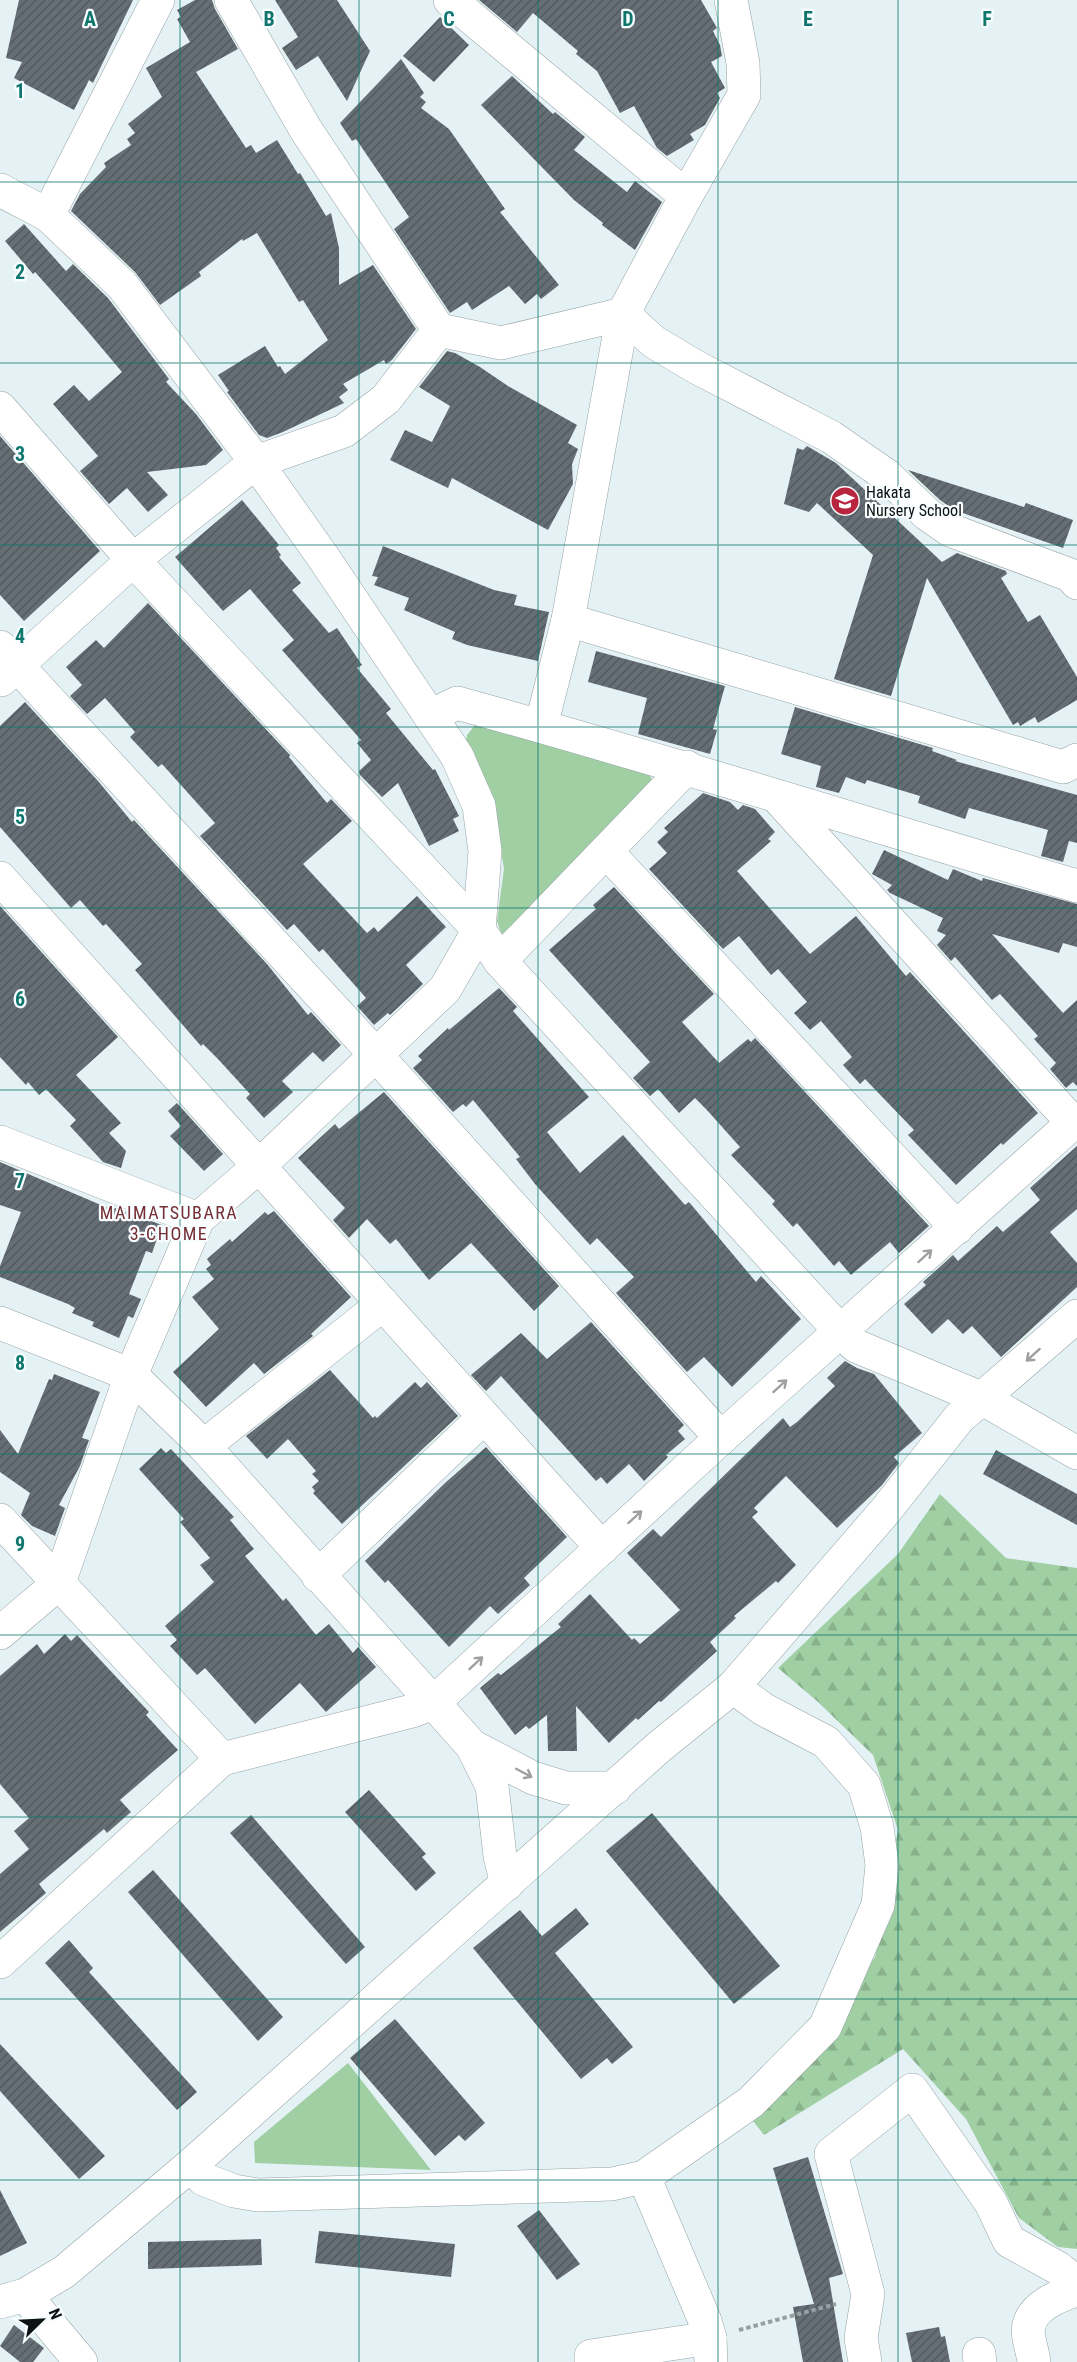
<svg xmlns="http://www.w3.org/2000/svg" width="1077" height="2362" viewBox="0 0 1077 2362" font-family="'Roboto Condensed',sans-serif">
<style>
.forest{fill:url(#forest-firs)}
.green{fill:#a0cfa3}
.building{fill:url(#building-hatch)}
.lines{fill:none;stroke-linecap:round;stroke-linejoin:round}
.minor-casing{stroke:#96a3a5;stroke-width:34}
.path{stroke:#96a0a2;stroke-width:4;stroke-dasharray:4.5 3;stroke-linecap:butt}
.minor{stroke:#fff;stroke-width:33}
.oneway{stroke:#9ea0a0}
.grid{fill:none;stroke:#0f766e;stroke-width:1.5;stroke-opacity:0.55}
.labels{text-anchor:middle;stroke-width:4.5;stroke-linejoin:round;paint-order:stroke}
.poi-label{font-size:16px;fill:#0c1112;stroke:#f8fdff;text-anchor:start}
.neighbourhood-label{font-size:18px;letter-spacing:1.5px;fill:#752e34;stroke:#f8fdff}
.grid-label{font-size:20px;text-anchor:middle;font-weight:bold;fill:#0f766e;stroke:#f8fdff;stroke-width:4.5;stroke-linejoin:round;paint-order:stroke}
</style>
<defs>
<pattern id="forest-firs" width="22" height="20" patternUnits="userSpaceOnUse" patternTransform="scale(1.5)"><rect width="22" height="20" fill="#a0cfa3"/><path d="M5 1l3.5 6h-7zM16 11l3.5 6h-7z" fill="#89b18b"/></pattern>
<pattern id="building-hatch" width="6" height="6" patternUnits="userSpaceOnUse" patternTransform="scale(1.5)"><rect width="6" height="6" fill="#666e75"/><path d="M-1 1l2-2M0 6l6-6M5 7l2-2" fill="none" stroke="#52595f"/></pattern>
</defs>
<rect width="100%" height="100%" fill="#e5f2f5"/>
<polygon class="forest" points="940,1494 1006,1558 1077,1568 1077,2249 1058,2247 1019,2218 966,2119 903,2049 764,2135 753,2121 767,2096 875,1957 898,1830 873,1755 817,1701 778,1668 898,1554"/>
<g class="green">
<polygon points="476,724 650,774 654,789 512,935 501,933 497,921 504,869 495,815 465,748 467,735"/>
<polygon points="348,2063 431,2170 255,2163 254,2142"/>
</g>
<g class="building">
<polygon points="19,0 133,0 93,83 89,80 74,110 14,78 22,62 6,58"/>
<polygon points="195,0 212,0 215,9 238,49 196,72 246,148 251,145 256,153 277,140 298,174 300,173 326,216 331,213 339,248 339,285 373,265 416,329 392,360 386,364 384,360 343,384 348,390 339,397 344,403 283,432 267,438 259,435 227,392 229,391 218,375 265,346 278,367 280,366 285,374 328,340 303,300 299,302 257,233 243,241 242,239 199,272 201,276 160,305 135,272 71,211 80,194 106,167 104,163 131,145 127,139 135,133 128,124 162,97 146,68 190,42 177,19 181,17 177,10"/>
<polygon points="275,0 337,0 370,51 347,101 318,56 296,70 282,48 298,37"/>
<polygon points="479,0 701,0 717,28 713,31 720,45 722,56 711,62 725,88 717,93 720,98 705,125 690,134 694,140 667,156 657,148 634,106 620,113 597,71 576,54 578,51 533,13 517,32"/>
<polygon points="440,17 469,45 434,82 403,56"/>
<polygon points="401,59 424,93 420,97 426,102 421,108 449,129 505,209 500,212 559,285 541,299 537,294 525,304 509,286 472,310 467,302 450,313 394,229 409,217 356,139 352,141 340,123"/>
<polygon points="512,76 553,114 555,112 585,137 574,150 627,192 635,181 662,202 635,250 602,225 603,223 574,200 481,105"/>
<polygon points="24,224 66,271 73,264 108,298 169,379 166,382 196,414 223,450 206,465 147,472 168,495 148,512 127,488 109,504 80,471 98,456 53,404 74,385 89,401 122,372 84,327 35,272 33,274 5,241"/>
<polygon points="447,351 455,353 480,367 508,386 577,425 568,443 578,449 572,464 573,484 548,530 452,478 448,488 390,460 405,430 432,442 450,406 419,387"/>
<polygon points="0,436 100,551 24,621 0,595"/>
<polygon points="807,446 836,463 942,562 957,553 1006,571 1007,574 1001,578 1028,622 1040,615 1077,677 1077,700 1038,723 1035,717 1020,726 1018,722 1013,725 927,578 891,696 834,679 873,555 817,503 809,512 784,504 797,448 803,450"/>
<polygon points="908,470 1024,507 1026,503 1073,520 1063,548 954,510 940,500"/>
<polygon points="242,500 279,545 276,548 281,555 279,557 301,583 292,590 329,633 337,628 362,665 357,668 391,709 386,713 433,770 435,769 459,816 453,819 459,831 429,846 398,783 382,797 360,775 359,771 371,760 357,743 361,740 282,650 294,640 250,589 223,611 175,557"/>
<polygon points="383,546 494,590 517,595 514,605 549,612 538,661 467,645 452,639 455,632 404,610 409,598 374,585 378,577 372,576"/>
<polygon points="148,603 290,755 289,757 327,803 331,799 352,821 303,864 367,933 374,927 378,932 417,896 446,927 406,965 423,984 390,1015 388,1013 374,1025 357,1006 366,998 323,949 319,952 294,924 287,930 200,836 215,823 162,764 158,767 130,737 135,732 105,698 87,714 70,696 82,685 66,667 96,640 104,648"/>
<polygon points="596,651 725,686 713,729 717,730 710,754 638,734 647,698 588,682"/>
<polygon points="25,702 98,781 132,822 134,820 267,964 308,1015 311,1012 341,1045 323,1062 313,1052 282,1081 293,1092 264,1118 246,1098 250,1094 217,1058 203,1044 201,1046 135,970 142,964 106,924 103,926 80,900 71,908 0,827 0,726"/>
<polygon points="795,707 933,748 932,751 957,760 955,761 1077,795 1077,843 1069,841 1063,862 1041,856 1048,830 969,808 965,819 918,803 920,796 867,780 865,784 846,777 839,793 816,787 821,766 781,754"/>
<polygon points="703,793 730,802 738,810 743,805 755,809 775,832 768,839 771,841 737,871 810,954 856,916 906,976 910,972 1038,1113 1003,1145 1001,1143 956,1185 908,1135 914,1130 865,1079 860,1084 843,1065 852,1057 821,1021 810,1030 794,1013 807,1002 778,969 771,975 739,936 723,949 649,869 667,853 657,842 668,832 664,828"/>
<polygon points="884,850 948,880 953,869 982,881 983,878 1077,904 1077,947 1063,943 1059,953 992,934 1063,1013 1077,1000 1077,1086 1073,1082 1066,1088 1050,1069 1056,1063 1034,1039 1038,1036 1000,994 992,1000 955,957 951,961 937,945 946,935 937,931 943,918 890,893 887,890 892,885 872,874"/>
<polygon points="614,887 714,994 682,1022 719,1063 748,1039 751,1042 755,1038 929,1226 899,1253 890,1242 851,1275 839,1261 834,1266 797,1223 793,1227 772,1204 775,1201 731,1155 740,1147 706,1109 695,1098 679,1113 658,1089 650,1096 633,1078 650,1062 549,950 596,909 593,905"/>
<polygon points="0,906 118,1037 76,1075 121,1123 109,1133 126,1151 121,1168 103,1162 70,1126 76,1120 46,1089 39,1095 28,1082 26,1085 0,1057"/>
<polygon points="499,988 517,1007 513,1011 589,1097 547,1132 580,1173 623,1135 685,1205 689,1202 756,1282 761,1276 801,1319 732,1387 704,1357 687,1372 616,1293 634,1277 597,1238 590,1245 535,1184 516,1159 520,1157 473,1100 466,1107 463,1104 453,1112 413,1068 422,1060 418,1056 448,1028 449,1030"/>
<polygon points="384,1092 559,1286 534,1311 471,1243 429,1280 396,1239 390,1244 367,1219 349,1238 333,1220 345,1208 298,1158 335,1124 339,1129"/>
<polygon points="177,1103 223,1154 204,1171 170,1136 181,1126 168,1111"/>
<polygon points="1077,1146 1077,1209 1050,1232 1077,1263 1077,1287 1001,1357 972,1326 963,1334 948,1319 932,1334 904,1304 926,1285 923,1282 953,1255 958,1261 997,1226 1003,1232 1040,1200 1030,1188"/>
<polygon points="0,1162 108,1208 106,1217 115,1208 162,1225 152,1253 146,1251 129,1294 141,1299 133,1318 128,1316 119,1338 92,1326 94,1322 72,1313 75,1308 68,1304 0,1277 0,1266 21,1212 0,1205"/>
<polygon points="274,1211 351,1297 311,1334 313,1336 264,1374 254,1363 206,1407 173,1372 219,1329 192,1297 214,1279 206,1269 211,1265 207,1259 230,1239 232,1242 265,1212 268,1215"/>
<polygon points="591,1322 684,1425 678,1431 685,1439 666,1455 668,1457 644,1481 629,1464 607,1484 601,1477 596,1481 501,1376 486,1391 471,1375 521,1333 547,1359"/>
<polygon points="845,1361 857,1368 874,1374 922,1433 894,1457 899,1463 882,1485 837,1528 786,1476 754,1508 758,1512 752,1517 796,1565 778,1583 776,1581 734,1616 736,1618 710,1642 717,1651 661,1702 659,1701 638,1720 636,1718 609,1743 576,1706 577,1751 548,1751 547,1715 529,1729 526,1726 515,1735 480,1688 498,1673 501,1675 561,1627 558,1624 590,1594 632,1640 634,1638 640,1644 680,1610 627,1553 653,1529 661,1537 783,1418 790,1427 797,1422 835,1386 827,1378"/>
<polygon points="330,1370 373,1418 375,1416 377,1418 415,1382 421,1388 427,1382 458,1416 342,1524 313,1493 315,1491 312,1487 319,1481 312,1474 316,1471 288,1439 267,1459 246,1436"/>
<polygon points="54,1374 100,1392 82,1438 89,1440 80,1466 59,1505 65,1508 55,1536 32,1526 21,1515 30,1493 0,1472 0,1430 18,1454 49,1379 52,1380"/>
<polygon points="486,1447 567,1537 524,1578 530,1585 498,1614 490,1606 449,1647 388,1580 385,1583 365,1561 445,1483"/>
<polygon points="161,1448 166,1453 171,1449 234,1517 230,1520 254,1549 245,1556 283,1601 286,1598 316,1635 329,1624 353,1653 358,1647 376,1667 326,1712 300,1683 255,1724 205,1668 197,1675 170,1646 177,1640 165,1626 214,1582 200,1565 210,1558 180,1522 184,1519 139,1469"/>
<polygon points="996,1450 1077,1494 1077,1525 983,1474"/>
<polygon points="65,1634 71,1641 77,1635 149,1712 146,1715 178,1750 120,1800 131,1812 107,1833 104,1829 39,1884 46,1893 0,1932 0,1874 29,1849 14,1831 29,1818 0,1784 0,1676 37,1644 44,1654"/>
<polygon points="369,1790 426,1854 422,1857 436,1873 416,1891 345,1812"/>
<polygon points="652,1813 780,1966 734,2004 606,1851"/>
<polygon points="251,1815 365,1947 346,1964 230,1833"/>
<polygon points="153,1870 283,2017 258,2041 128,1892"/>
<polygon points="576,1908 589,1924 555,1953 633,2047 612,2064 607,2058 581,2079 473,1948 520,1910 542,1936"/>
<polygon points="69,1940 93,1968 89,1972 197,2092 177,2110 45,1963"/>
<polygon points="395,2019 485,2123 465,2141 459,2135 435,2156 350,2058"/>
<polygon points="0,2044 105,2156 79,2179 0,2091"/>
<polygon points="808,2157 843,2274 829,2278 843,2362 803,2362 793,2307 814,2304 773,2168"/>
<polygon points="0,2190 27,2243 0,2256"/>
<polygon points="539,2210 580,2264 557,2280 517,2226"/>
<polygon points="319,2231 455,2244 451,2277 315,2263"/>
<polygon points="261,2239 262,2265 148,2269 148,2242"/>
<polygon points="14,2325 44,2348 33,2362 20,2362 0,2346"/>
<polygon points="939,2327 941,2337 945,2336 950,2362 912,2362 906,2333"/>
</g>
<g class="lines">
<g class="minor-casing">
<g id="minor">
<polyline points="231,0 306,130 439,330 501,343 623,314"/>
<polyline points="450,0 686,196 744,95 743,63 731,0"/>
<polyline points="0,190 48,215 122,285 256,462 323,557 457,756 479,806 485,851 479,930 445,989 258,1167 198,1219 131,1375 59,1583 0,1633"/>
<polyline points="48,215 158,0"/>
<polyline points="623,314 654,342 696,367 831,437 886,475 927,514 950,530 1070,575 1077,583"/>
<polyline points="0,408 133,560 479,930 500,961 841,1332 856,1346 983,1399 1077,1453"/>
<polyline points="568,620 1063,767 1077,760"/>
<polyline points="0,647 376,1055 721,1438"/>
<polyline points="1,680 133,560 256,462 344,431 386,399 439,330"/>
<path d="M430 716 457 703C665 760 870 825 1077 886"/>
<polyline points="541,726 568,620 623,314 686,196"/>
<polyline points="778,798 1073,1123"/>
<polyline points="607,852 957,1228"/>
<polyline points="0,878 602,1548"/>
<polyline points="500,961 687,767"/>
<polyline points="0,1142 198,1219"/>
<polyline points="0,1323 131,1375 204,1446 472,1746 492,1786 500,1856 507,1884"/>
<polyline points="204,1446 383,1304"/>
<polyline points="0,1520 222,1759"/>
<polyline points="318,1576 484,1417"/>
<polyline points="472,1746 533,1778 566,1788 615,1788"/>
<polyline points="0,1962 222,1759 412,1711 433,1703 721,1438 1077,1119"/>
<polyline points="192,2164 203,2179 234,2191 258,2195 612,2184 644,2177 751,2102 825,2027 878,1905 882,1865 877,1827 864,1785 826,1742 763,1709 733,1687"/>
<polyline points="644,2177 705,2321 710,2338 711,2362"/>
<polyline points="25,2295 81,2362"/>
<polyline points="0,2302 25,2295 64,2272 192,2164 659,1747 733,1687 886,1510 959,1418 1077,1316"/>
<polyline points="979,2354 980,2362"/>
<polyline points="591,2362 591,2356 710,2338"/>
<polyline points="865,2362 861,2338 868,2294 831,2154 912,2090 991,2203 1009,2241 1058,2268 1077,2283"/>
<path d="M1034 2362C1033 2351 1026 2335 1029 2325 1033 2306 1060 2295 1077 2290"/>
</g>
</g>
<polyline class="path" points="739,2330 836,2304"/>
<use href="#minor" class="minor"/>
</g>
<defs><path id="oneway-shaft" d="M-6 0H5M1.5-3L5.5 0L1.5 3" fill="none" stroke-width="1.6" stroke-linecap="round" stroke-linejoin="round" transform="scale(1.5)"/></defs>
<g class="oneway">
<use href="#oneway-shaft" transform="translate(925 1256) rotate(-42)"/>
<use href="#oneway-shaft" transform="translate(1033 1355) rotate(138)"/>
<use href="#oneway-shaft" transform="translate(780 1386) rotate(-42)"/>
<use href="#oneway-shaft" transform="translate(635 1517) rotate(-42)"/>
<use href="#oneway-shaft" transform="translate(476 1663) rotate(-43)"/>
<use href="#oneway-shaft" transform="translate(524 1773) rotate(28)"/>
</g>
<path class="grid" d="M180 0V2362M359 0V2362M538 0V2362M718 0V2362M898 0V2362M0 182H1077M0 363H1077M0 545H1077M0 727H1077M0 908H1077M0 1090H1077M0 1272H1077M0 1454H1077M0 1635H1077M0 1817H1077M0 1999H1077M0 2180H1077"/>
<defs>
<g id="school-disc" transform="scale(1.5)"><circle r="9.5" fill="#b7253f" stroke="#f8fdff"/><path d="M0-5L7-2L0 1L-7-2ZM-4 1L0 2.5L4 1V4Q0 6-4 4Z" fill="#fff"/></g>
</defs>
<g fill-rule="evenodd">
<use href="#school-disc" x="845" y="501"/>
</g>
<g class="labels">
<g class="poi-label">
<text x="866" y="498">Hakata<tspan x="866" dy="18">Nursery School</tspan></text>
</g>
<g class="neighbourhood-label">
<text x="169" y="1219">MAIMATSUBARA<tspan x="169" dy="21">3-CHOME</tspan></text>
</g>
</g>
<g class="grid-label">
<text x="90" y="26">A</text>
<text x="269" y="26">B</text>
<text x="449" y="26">C</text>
<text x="628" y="26">D</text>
<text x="808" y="26">E</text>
<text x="987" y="26">F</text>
<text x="20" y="98">1</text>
<text x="20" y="279">2</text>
<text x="20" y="461">3</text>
<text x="20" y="643">4</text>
<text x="20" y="824">5</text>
<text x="20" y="1006">6</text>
<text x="20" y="1188">7</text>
<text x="20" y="1370">8</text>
<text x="20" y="1551">9</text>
</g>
<g transform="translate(42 2320) rotate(66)" stroke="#f8fdff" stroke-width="4.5" paint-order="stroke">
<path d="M0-4.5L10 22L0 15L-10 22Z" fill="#0c1112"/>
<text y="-9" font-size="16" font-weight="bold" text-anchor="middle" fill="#0c1112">N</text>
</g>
</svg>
